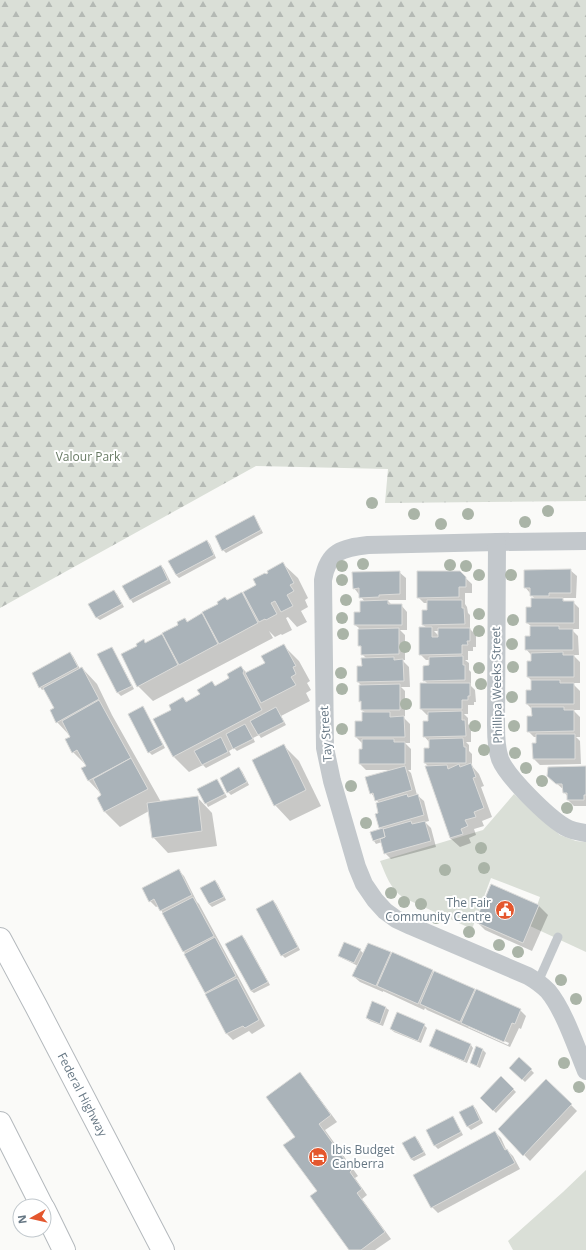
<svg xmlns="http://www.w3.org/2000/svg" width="586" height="1250" viewBox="0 0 586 1250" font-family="'Open Sans',sans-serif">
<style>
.forest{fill:url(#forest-firs)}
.park{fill:#dadfd7}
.shadow{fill:#0003;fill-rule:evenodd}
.building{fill:#aab3b9;stroke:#dcdcda}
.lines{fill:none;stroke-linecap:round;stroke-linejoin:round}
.highway-casing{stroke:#b4b9bd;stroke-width:24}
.lane{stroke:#c3c8cc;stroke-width:9}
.street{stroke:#c3c8cc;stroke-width:18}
.highway{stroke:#fff;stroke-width:22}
.tree{fill:#aab4a7}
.labels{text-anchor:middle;stroke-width:4;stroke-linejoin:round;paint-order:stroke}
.park-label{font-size:12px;fill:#687a64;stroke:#fff}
.street-label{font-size:12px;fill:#657683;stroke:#fff}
.poi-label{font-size:12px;fill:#657683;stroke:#fff;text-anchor:end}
</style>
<defs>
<pattern id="forest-firs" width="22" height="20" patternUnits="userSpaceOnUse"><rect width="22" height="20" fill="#dadfd7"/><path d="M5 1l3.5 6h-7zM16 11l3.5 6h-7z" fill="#b4b9b4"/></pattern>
</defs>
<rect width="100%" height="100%" fill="#fafaf8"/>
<polygon class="forest" points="0,0 586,0 586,501 385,503 388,469 256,466 0,608"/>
<g class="park">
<path d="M514 794 560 835 576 841 586 842V952L530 926 540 897 491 878 472 929 404 898C390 889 386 875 380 861L483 830Z"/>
<polygon points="586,1170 586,1250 513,1250 508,1241 563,1192"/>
</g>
<g class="shadow">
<polygon points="254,516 256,519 263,533 226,553 223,550"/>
<polygon points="207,541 210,544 216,558 179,578 176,575 170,561"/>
<polygon points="282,563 298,578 308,598 305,600 308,607 301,611 307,622 297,627 288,617 286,618 292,630 282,635 281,634 275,637 269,631 273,638 153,701 138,686 138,647 143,641 146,643 162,635 165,639 185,619 188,622 220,604 242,594 247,599 266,575"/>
<polygon points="161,566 164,569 171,583 133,603 131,600 124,586"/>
<polygon points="570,570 577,576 576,598 562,598 565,602 573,602 579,608 579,629 571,629 578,636 579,655 573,655 580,662 580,683 572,683 580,691 580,710 573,710 580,717 580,737 576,737 580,741 581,764 540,765 534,759 537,744 537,737 534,737 528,731 533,717 532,709 527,704 532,691 532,681 528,677 532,662 532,656 526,649 531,637 531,626 527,623 535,599 525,587"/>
<polygon points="399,572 406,578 406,600 387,600 392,605 401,605 407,612 407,630 400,630 405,635 405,660 402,660 409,667 410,687 401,687 405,691 405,716 402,716 410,724 410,743 405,743 411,749 411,770 408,770 411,773 417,795 424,801 429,821 425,822 431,828 436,847 391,859 385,853 382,842 376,844 374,841 372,833 382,830 379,827 379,803 371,793 391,770 366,770 360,764 360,750 363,750 362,743 356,737 366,713 362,710 362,703 360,701 362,686 358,682 366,658 362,654 362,648 359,645 359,628 355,625 361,613 365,602 354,588"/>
<path d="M459 572 472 584V593H465V604L467 607 468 613 470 615V629L476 635V647H473V651H468V660H465L469 663V670L471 672V686L475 690 476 702H474V705H468V714H464L468 718V724L471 727V742H466L469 745V751L472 754V766L479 774 484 786 481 787 492 817 482 821 484 826 474 829 476 835 469 838 471 843 460 847 450 838 428 766 425 763 430 749V743L424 736 429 722V715H427L421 709 428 684 424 680 430 666V660H426L420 654 427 628 423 625 428 611V603H424L418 597ZM434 631H439V636Z"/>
<polygon points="114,591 117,594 124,607 100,620 97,618 90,604"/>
<polygon points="284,646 299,661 310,681 307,683 311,690 306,693 310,701 281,716 286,725 261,738 259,735 253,738 255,742 237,751 234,748 229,751 231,755 206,768 203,765 189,772 174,757 154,720 173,711 183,698 187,702 201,695 212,683 216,687 230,679 241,667 247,673 266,663"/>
<polygon points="111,648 114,651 134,689 121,696 118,693 98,655"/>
<polygon points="70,653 73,656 80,669 82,668 97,684 112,715 161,802 197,797 212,813 217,846 168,853 153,837 149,811 120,827 105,812 98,798 103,796 89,781 87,766 73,752 71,737 57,722 56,708 44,689 42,690 40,687"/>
<polygon points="145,710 165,748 152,755 149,752 129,714"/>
<polygon points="283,745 299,761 321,806 290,821 275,805 253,761"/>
<polygon points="586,767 586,806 574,806 568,800 568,797 564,792 564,790 555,782"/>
<polygon points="239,769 242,771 249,785 231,795 228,792"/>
<polygon points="217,780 219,783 227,797 208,807 199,790"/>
<polygon points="178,870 184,876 197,902 199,904 265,1026 252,1034 249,1031 233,1040 227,1034 206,995 207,994 163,913 158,906 156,907 150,901"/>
<polygon points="215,881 218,884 226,900 212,907 209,904 202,888"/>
<polygon points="491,886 539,906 548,915 532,951 485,930 476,921"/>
<polygon points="273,901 276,904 300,950 285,958 282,955"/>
<polygon points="242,936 245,939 270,985 254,993 251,991"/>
<path d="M360 950 364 954 390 953 392 955 432 971 434 973 520 1010 526 1016 521 1029 519 1028 510 1047 427 1010 425 1008 424 1010 383 991V992L360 982 353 976 358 966 342 958 339 955ZM468 1025 509 1043 508 1045 468 1027Z"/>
<polygon points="373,1003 386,1008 389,1010 383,1026 370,1021 367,1018"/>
<polygon points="424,1025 427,1028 421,1043 394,1032 391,1029"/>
<polygon points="430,1045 471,1045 473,1048 467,1063 433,1048"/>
<polygon points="477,1048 483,1050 486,1053 480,1068 474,1065 471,1063"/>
<polygon points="519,1058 534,1073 525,1082 510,1068"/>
<polygon points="300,1074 306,1080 337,1122 325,1130 358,1176 355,1178 367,1195 362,1199 391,1239 375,1250 351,1250 318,1191 296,1137"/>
<polygon points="501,1077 516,1092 496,1113 481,1098"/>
<polygon points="546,1080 577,1111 530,1161 499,1129"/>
<polygon points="473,1106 476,1109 483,1123 471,1130 468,1127 460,1113"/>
<polygon points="452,1117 455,1120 463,1135 438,1149 435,1146 427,1131"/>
<polygon points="495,1132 501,1138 506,1149 513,1156 520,1169 438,1213 432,1207"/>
<polygon points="415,1137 418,1140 426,1155 414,1161 411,1159"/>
</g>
<g class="building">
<polygon points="254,515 261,530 222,551 215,536"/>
<polygon points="207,540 214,555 176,575 168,561"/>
<polygon points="283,562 294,583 290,585 294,591 287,595 293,606 281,612 275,601 271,603 277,614 266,620 265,619 259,622 243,592 256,585 253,579 265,573 266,574 268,573 267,571"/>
<polygon points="161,565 168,580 130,600 122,586"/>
<polygon points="571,569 571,593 549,593 549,596 530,596 530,588 524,588 524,570"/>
<polygon points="400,571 400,594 379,595 379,597 359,598 359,588 353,589 352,572"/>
<polygon points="417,571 460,571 466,577 466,587 459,587 459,597 417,598"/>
<polygon points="114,590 122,604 96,618 88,604"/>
<polygon points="242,592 258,623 219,644 202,612 218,604 217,602 225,597 227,600"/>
<polygon points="531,598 563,598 563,601 574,601 574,623 526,623 526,607 531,607"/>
<polygon points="388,600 388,604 402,604 402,625 354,625 354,612 360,612 360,601"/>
<polygon points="427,600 462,600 462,608 464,608 465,624 422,625 422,610 427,610"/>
<polygon points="202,613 218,644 179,665 162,633 178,625 177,622 185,618 187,622"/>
<polygon points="530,626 559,626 559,629 573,629 573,650 525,650 525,636 530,636"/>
<polygon points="419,627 432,627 432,637 438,637 438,628 470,628 470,641 467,641 468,645 462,645 462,654 419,655"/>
<polygon points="399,628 399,654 361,655 361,646 358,646 358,629"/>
<polygon points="162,634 178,665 137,687 121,654 137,646 136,644 144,639 145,643"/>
<polygon points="284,644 296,666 293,667 296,674 291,677 296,685 261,703 245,673 265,663 261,656"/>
<polygon points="112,647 132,686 117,693 97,654"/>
<polygon points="70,652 78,667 39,688 32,673"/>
<polygon points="563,652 563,655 574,655 574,677 527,677 527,661 531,661 531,653"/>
<polygon points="463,656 463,665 465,665 465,680 423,681 423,666 429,665 429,657"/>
<polygon points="394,657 394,660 403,659 404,681 357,682 357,666 362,666 361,658"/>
<polygon points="241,666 244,671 243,673 262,710 173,757 153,719 171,710 169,705 183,697 186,702 200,694 197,690 212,681 215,686 229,678 227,674"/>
<polygon points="82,667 99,699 56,723 50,710 54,708 43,688"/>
<polygon points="531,680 560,680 560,683 574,683 574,704 526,704 526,690 531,690"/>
<polygon points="420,683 470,683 470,696 468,696 468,700 462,700 462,709 420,709"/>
<polygon points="400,684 400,710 361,710 361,701 359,702 359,685"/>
<polygon points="99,700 131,758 88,781 81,768 86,766 77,750 72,753 65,739 70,737 62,721"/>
<polygon points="143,706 163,745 148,753 128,714"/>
<polygon points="276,707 284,722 258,735 250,721"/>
<polygon points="531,707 564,707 564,710 574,710 574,731 527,732 527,716 532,716"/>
<polygon points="462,711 462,720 465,720 466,736 423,737 423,721 428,721 428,712"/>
<polygon points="362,712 390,712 390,717 404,716 405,737 355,737 355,721 362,721"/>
<polygon points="245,724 253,739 233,749 226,734"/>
<polygon points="536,734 575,734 575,759 533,759 532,743 536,743"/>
<polygon points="221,737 228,752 202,765 194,751"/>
<polygon points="463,738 464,747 466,747 466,763 424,763 424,748 429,748 429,739"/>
<polygon points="362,739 394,739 394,742 405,742 405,764 359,764 359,749 362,749"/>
<polygon points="284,744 306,790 274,806 252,760"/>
<polygon points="131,758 148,789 104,812 97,798 101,795 93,779"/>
<polygon points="471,763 476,777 473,778 484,808 474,812 476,817 465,820 468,826 461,829 463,834 450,838 425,766 447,765 448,769 459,764 460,767"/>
<polygon points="405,766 412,790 375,801 373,793 370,794 365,777"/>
<polygon points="586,766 586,795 584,795 584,800 567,800 567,793 563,793 562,784 556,784 547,776 548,767"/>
<polygon points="239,767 247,782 227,793 220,778"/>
<polygon points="217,779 225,794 205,804 197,789"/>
<polygon points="407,794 408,797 418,794 424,815 379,828 375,814 378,813 376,803"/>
<polygon points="198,796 202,831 152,838 147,803"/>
<polygon points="411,821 412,824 425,821 431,841 384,854 380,839 385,837 383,829"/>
<polygon points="383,828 385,837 373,841 370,832"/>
<polygon points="179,869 192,895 160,911 154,899 149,902 142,888"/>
<polygon points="215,880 224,897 209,904 200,888"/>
<polygon points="491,884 539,905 523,943 475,922"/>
<polygon points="193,897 214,936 183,952 162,913"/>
<polygon points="273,900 298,947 281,956 256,909"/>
<polygon points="242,935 268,982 251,991 225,944"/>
<polygon points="215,937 236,976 205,993 184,954"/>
<polygon points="344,942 361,949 354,963 338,956"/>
<polygon points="368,943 391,952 376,986 352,976"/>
<polygon points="392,952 433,970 418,1004 377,986"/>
<polygon points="434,971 475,989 460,1022 420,1004"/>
<polygon points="237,978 259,1020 245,1028 243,1026 226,1034 205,994"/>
<polygon points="476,989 521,1009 515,1024 512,1023 504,1042 461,1023"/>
<polygon points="372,1001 386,1007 380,1024 366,1018"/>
<polygon points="397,1012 425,1024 418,1041 390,1029"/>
<polygon points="436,1029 471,1044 464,1061 429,1046"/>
<polygon points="476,1046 483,1049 477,1066 470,1063"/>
<polygon points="519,1057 532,1069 522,1080 509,1068"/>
<polygon points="300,1072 331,1115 319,1124 352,1170 350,1172 362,1189 357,1193 385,1232 361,1250 349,1250 310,1196 317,1191 283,1145 295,1137 266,1097"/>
<polygon points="501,1076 514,1089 493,1111 480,1098"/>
<polygon points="546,1079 572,1104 523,1156 498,1129"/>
<polygon points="473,1105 480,1120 467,1127 459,1112"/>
<polygon points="453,1116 461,1132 434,1146 426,1130"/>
<polygon points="495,1131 505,1150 507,1149 515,1163 431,1208 413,1175"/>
<polygon points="415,1136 424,1152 411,1159 402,1143"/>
</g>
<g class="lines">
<g class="highway-casing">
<g id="highway">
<path id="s1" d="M0 939 36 1006 163 1250"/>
<polyline points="0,1123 42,1206"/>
<polyline points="44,1209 64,1250"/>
</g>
</g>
<polyline class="lane" points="538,982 558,937"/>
<g class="street">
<path d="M586 541 497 542 368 545C342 548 328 551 323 580L325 748 332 781 357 867 364 884 375 900 385 911 396 919 411 926 528 976C535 980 542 985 548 991 564 1010 576 1047 586 1071"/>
<path d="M497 542 496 725C496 736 496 748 500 759 507 777 548 817 565 827 572 831 579 832 586 833"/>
</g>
<use href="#highway" class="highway"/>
</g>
<g class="tree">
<circle cx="372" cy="503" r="6"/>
<circle cx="548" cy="511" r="6"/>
<circle cx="414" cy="514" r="6"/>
<circle cx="468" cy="514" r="6"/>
<circle cx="525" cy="522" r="6"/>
<circle cx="441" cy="524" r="6"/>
<circle cx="363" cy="564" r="6"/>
<circle cx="450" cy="565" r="6"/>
<circle cx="342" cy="566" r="6"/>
<circle cx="466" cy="566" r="6"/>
<circle cx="479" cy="575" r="6"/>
<circle cx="511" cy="575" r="6"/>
<circle cx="342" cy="580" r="6"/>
<circle cx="346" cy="600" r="6"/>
<circle cx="479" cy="614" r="6"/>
<circle cx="342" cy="618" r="6"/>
<circle cx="513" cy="620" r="6"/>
<circle cx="479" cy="631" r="6"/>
<circle cx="343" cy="634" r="6"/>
<circle cx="512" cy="644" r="6"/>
<circle cx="405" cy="647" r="6"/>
<circle cx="513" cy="667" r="6"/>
<circle cx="479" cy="668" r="6"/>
<circle cx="341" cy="673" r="6"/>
<circle cx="481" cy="684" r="6"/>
<circle cx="342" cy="689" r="6"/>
<circle cx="512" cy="697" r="6"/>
<circle cx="406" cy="704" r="6"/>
<circle cx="475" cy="726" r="6"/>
<circle cx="514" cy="726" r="6"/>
<circle cx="342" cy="729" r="6"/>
<circle cx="484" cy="750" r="6"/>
<circle cx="515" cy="753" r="6"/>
<circle cx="526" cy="768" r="6"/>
<circle cx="542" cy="781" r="6"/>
<circle cx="351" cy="786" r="6"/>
<circle cx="567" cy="808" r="6"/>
<circle cx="366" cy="823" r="6"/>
<circle cx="481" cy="848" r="6"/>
<circle cx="484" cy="868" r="6"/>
<circle cx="445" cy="870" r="6"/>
<circle cx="391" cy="893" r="6"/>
<circle cx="404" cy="902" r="6"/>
<circle cx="421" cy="904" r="6"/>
<circle cx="436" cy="918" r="6"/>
<circle cx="469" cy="932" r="6"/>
<circle cx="499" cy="945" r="6"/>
<circle cx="518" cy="952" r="6"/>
<circle cx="561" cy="980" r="6"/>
<circle cx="576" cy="999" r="6"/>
<circle cx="564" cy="1063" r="6"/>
<circle cx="579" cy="1087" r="6"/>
</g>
<defs>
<g id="civic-disc" transform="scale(1)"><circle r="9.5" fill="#e4572e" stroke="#fff"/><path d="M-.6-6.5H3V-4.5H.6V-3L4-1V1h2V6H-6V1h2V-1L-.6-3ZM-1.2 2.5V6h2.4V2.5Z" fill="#fff"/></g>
<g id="hotel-disc" transform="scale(1)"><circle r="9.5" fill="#e4572e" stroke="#fff"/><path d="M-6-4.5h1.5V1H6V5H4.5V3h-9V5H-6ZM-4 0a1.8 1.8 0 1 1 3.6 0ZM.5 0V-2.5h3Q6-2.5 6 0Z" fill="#fff"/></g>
</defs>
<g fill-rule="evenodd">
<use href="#civic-disc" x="505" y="910"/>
<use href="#hotel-disc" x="318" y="1157"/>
</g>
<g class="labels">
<g class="park-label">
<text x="88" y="461">Valour Park</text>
</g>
<g class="street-label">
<text transform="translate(497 685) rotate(-91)" y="4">Phillipa Weeks Street</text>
<text transform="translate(326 734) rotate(-94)" y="4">Tay Street</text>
<text dy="4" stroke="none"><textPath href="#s1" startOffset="176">Federal Highway</textPath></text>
</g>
<g class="poi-label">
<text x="491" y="907">The Fair<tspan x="491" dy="14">Community Centre</tspan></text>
<text x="332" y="1154" text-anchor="start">Ibis Budget<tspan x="332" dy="14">Canberra</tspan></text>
</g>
</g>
<g transform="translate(32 1218) rotate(262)"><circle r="19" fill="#ffffff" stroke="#c1c8cd"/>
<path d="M0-3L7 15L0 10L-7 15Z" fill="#e4572e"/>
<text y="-6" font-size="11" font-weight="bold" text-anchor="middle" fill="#657683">N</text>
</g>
</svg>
